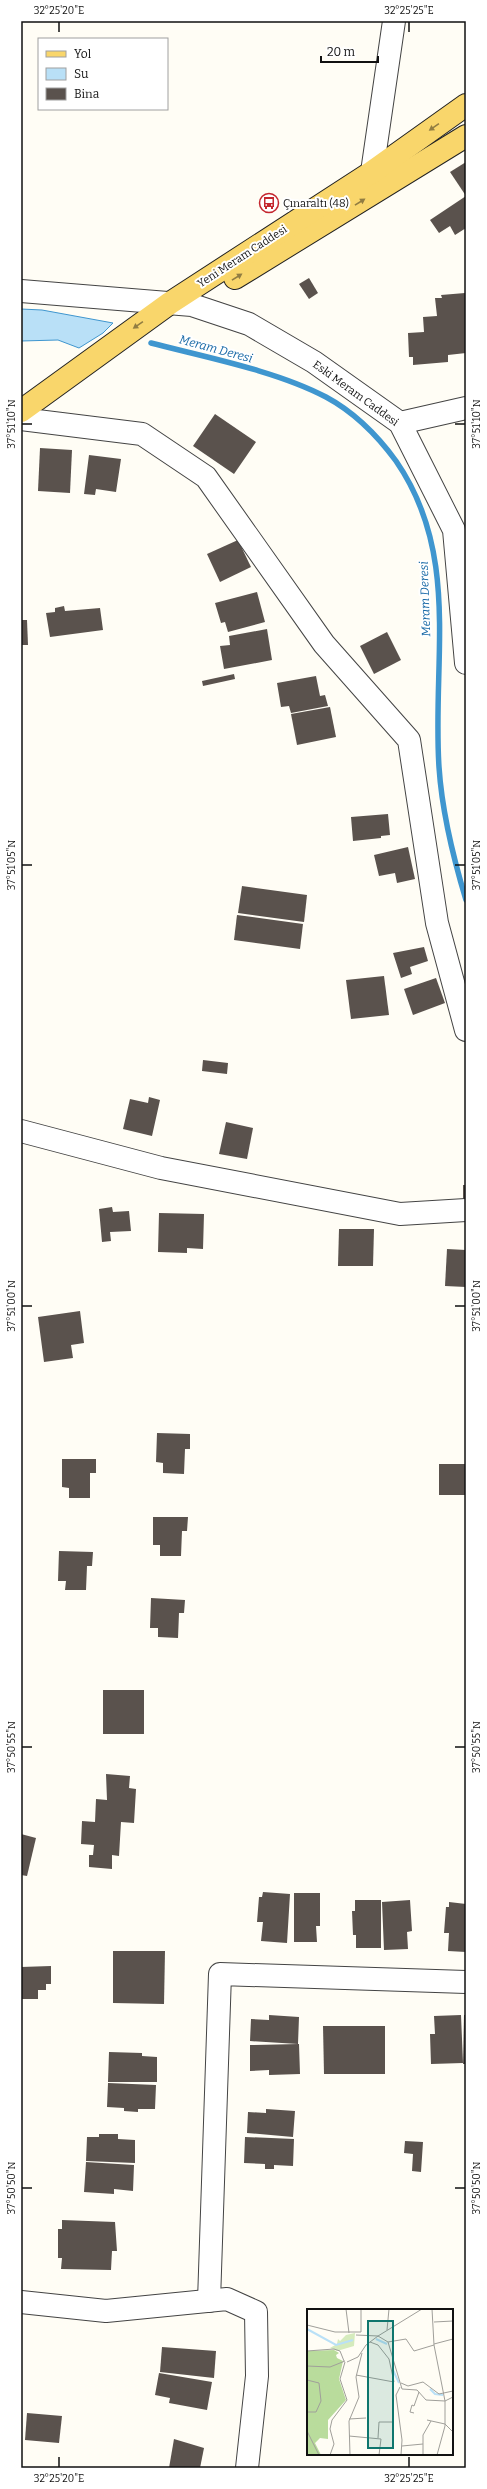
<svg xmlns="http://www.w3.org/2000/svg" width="487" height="2489" viewBox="0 0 487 2489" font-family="Bitter,serif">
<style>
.water{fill:#b9e0f7;stroke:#3f96cf}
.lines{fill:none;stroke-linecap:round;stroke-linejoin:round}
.stream{stroke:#3f96cf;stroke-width:5.5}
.building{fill:#5a524d}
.minor-casing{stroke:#444;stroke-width:24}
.major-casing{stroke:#222;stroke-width:24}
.minor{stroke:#fff;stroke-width:22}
.major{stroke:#f9d66b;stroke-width:22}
.oneway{fill:#917d42}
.ticks{fill:none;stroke:#111;stroke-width:1.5}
.labels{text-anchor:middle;stroke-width:4;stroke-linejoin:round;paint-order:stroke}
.poi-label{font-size:11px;fill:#111;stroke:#fff;text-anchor:start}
.street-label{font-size:11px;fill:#111;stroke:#fff}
.water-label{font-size:12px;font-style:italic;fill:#1768a6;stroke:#fff}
.inset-river{fill:none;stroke:#b9e0f7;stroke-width:2}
.inset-road{fill:none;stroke:#a09f9a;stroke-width:1}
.view{fill:#0f766e;fill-opacity:0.15;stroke:#0f766e;stroke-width:2}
.inset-edge{fill:none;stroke:#111;stroke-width:2}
.neatline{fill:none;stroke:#111;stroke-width:1.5}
.ticks-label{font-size:10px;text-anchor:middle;fill:#111}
</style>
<rect width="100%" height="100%" fill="#fffdf5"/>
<polygon class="water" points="21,309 42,310 113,323 103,333 79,348 58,340 21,341"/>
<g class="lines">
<path class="stream" d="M151 343C205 357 277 371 326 397 354 412 377 435 396 461 461 555 432 661 439 767 442 813 453 857 466 900"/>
</g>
<g class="building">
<polygon points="466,162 466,196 450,172"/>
<polygon points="466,196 466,228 455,235 450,226 439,233 430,220"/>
<polygon points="309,278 318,293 309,299 299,284"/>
<polygon points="465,293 466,353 448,355 448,362 413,365 413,357 409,357 408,333 424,332 423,317 437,316 435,298 442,298 441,295"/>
<polygon points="215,414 256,442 234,474 193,446"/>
<polygon points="40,448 72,450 70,493 38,491"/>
<polygon points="89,455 121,459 116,492 96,489 95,495 84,494"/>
<polygon points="238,540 251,567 220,582 207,554"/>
<polygon points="257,592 265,622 228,632 225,622 221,623 215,603"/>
<polygon points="64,606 65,611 100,608 103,630 50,637 46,613 55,612 55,608"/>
<polygon points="21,620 27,620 28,645 21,645"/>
<polygon points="267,629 272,660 224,669 220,646 230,645 229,636"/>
<polygon points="387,632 401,660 374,674 360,646"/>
<polygon points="234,674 235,679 203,686 202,681"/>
<polygon points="316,676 320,696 325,695 328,706 291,713 289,706 281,707 277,683"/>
<polygon points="330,707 336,737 297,745 291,714"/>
<polygon points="388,814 390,835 381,836 381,838 353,841 351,817"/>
<polygon points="408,847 415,879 397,883 395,873 379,876 374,855"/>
<polygon points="242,886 307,895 304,922 238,913"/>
<polygon points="237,915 303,924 300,949 234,940"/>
<polygon points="424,947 428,961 410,967 412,974 401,978 393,953"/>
<polygon points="384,976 389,1015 351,1019 346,980"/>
<polygon points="436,978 445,1003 413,1015 404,989"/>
<polygon points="203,1060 228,1063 227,1074 202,1071"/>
<polygon points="149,1097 160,1100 152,1136 123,1129 130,1099 148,1103"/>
<polygon points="226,1122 253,1128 247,1159 219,1154"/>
<rect x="463" y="1185" width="3" height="16"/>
<polygon points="112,1207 113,1212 129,1211 131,1231 110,1232 111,1241 102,1242 99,1209"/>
<polygon points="159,1213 204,1214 203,1249 187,1248 187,1253 158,1252"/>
<polygon points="339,1229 374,1229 373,1266 338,1266"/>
<polygon points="447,1249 466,1250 466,1287 445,1286"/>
<polygon points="80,1311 84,1343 71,1345 73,1358 44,1362 38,1317"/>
<polygon points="157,1433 190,1434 190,1449 185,1449 184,1474 163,1473 163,1463 156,1462"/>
<polygon points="62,1459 96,1459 96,1473 90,1473 90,1498 69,1498 69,1488 62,1487"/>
<rect x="439" y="1464" width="27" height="31"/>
<polygon points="153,1517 188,1517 187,1531 182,1531 181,1556 160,1556 160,1545 153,1545"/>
<polygon points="59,1551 93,1552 92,1566 87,1566 86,1590 65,1590 66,1581 58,1581"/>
<polygon points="151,1598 185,1600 184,1613 179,1613 178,1638 158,1637 158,1628 150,1628"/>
<rect x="103" y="1690" width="41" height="44"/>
<polygon points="106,1774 130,1776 129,1788 136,1789 134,1823 121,1822 119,1856 112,1855 112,1869 89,1867 89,1855 93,1855 94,1845 81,1844 82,1821 95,1822 96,1799 107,1800"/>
<polygon points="21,1834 36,1838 27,1876 21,1875"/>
<polygon points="263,1892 290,1894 287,1943 261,1941 263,1922 257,1922 259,1897 262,1897"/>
<polygon points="294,1893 320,1893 320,1926 316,1926 317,1942 294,1942"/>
<polygon points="355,1900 381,1900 381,1948 356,1948 356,1935 353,1935 352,1911 355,1911"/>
<polygon points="410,1900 412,1931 407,1932 408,1949 384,1950 382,1902"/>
<polygon points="449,1902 466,1904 466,1952 448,1951 449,1933 444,1933 446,1907 449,1907"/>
<polygon points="113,1951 165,1951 164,2004 113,2003"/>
<polygon points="51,1966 51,1984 46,1984 46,1990 38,1990 38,1999 21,1999 21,1967"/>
<polygon points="269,2015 299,2017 298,2044 250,2041 251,2019 269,2020"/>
<polygon points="461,2015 463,2063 431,2064 430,2034 435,2034 434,2016"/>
<polygon points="464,2015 466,2015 466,2064 463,2064"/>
<polygon points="323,2026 385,2026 385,2074 324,2074"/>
<polygon points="299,2044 300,2074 269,2075 269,2070 250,2071 250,2045"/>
<polygon points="109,2052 142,2053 142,2056 157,2057 157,2082 108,2082"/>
<polygon points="108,2083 156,2085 155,2109 138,2109 138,2112 124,2111 124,2108 107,2107"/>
<polygon points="266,2109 295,2111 293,2137 247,2133 248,2112 266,2113"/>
<polygon points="99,2134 118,2134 118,2139 135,2140 135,2163 86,2161 87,2137 99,2137"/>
<polygon points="245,2137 294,2139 293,2166 274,2165 274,2169 265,2169 265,2164 244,2163"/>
<polygon points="405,2141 423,2142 421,2172 412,2171 413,2154 404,2153"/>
<polygon points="86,2162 134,2165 133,2191 114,2189 114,2194 84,2192"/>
<polygon points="62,2220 115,2222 117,2251 112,2251 111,2270 61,2269 62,2258 58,2258 58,2229 62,2229"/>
<polygon points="162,2347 216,2351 214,2378 160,2372"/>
<polygon points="159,2373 212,2382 207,2410 169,2403 170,2398 155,2395"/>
<polygon points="27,2413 62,2416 59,2443 25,2440"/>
<polygon points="174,2439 204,2448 200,2468 169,2468"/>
</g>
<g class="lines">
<g class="minor-casing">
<g id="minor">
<polyline points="372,172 394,21"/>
<polyline points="21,291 192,305 249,324 314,362 400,423 454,530 466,663"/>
<polyline points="21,419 142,434 206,477 324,644 409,740 437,923 466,1030"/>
<polyline points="400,423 466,408"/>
<polyline points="21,1131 161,1168 400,1214 466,1210"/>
<polyline points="209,2301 220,1974 466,1982"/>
<polyline points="21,2302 106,2311 227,2299 256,2312 257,2376 247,2468"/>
</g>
</g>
<g class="major-casing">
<g id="major">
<polyline points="235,278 466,136"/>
<polyline points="21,411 170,303 372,172 466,105"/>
</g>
</g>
<use href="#minor" class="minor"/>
<use href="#major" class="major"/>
</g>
<defs><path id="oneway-solid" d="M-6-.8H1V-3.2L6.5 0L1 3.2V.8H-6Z"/></defs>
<g class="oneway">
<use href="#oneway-solid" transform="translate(434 127) rotate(145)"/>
<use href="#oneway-solid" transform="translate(360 202) rotate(-32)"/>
<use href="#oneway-solid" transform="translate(237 277) rotate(-32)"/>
<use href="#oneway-solid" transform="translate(138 325) rotate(145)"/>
</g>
<path class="ticks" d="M59 22V32M409 22V32M22 424H32M455 424H465M22 865H32M455 865H465M22 1306H32M455 1306H465M22 1747H32M455 1747H465M22 2188H32M455 2188H465M59 2457V2467M409 2457V2467"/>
<defs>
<g id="bus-ring" transform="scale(1)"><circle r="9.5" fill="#fff" stroke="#c4262e" stroke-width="1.5"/><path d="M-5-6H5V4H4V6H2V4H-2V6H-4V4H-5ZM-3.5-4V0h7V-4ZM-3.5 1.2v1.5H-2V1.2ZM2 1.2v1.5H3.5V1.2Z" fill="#c4262e"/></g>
</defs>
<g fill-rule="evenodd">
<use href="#bus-ring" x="269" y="203"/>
</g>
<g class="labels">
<g class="poi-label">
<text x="283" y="207">Çınaraltı (48)</text>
</g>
<g class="street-label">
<text transform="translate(242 256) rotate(-33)" y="4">Yeni Meram Caddesi</text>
<text transform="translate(356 393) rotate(36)" y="4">Eski Meram Caddesi</text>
</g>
<g class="water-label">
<text transform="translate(216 349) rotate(15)" y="4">Meram Deresi</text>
<text transform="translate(425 599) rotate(-92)" y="4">Meram Deresi</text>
</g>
</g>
<g transform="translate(307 2309)">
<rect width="146" height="146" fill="#fffdf5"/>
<path d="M48 24 47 37 30 42 23 39 30 35 31 30 33 32 39 26Z" fill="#d5ebbd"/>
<path d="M27 41 32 44 29 46 30 49 36 52 32 70 39 91 21 111V130L13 129 8 134 14 146H0V42Z" fill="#b9dc9c"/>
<path class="inset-river" d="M0 20 29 36 46 31M69 30 80 35M86 61 92 74M123 80 128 85 136 86"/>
<path class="inset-road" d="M1 0H27M39 0 42 24M125 0 127 36 138 92V117L130 146M127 13 146 12M0 16 28 23H54V0M80 21 82 0M49 26 71 27 81 33 95 80 110 81 119 91 138 92 146 88M81 33 99 30 107 42 127 36M127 35 146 30M0 42 27 40 33 42 37 52M40 53 51 48 59 36 71 27 115 0M0 57 23 58 38 52M49 66 87 73 82 50 71 36 63 33M0 71 12 74 14 92 9 103H0M94 74 101 77 116 73 132 85 146 82M93 78 89 86 95 131 94 146M107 104 103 103 105 96 107 97 112 83M42 110 59 109M120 111 138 115 146 123M0 122 12 146M42 127 74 130 72 146M71 129 72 113H86M95 137 116 135M23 146 27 135 23 120 25 111 40 91 33 70 38 53M43 146 42 112 52 88 49 68 55 44M116 146V126L124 112"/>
<path class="view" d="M61 12H86V139H61Z"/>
<rect width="146" height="146" class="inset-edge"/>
</g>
<rect width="487" height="2489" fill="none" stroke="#ffffff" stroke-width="44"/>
<rect x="38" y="38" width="130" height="72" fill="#ffffff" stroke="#a0a0a0"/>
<rect x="46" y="51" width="20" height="6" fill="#f9d66b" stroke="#a0a0a0"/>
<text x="74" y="58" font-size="12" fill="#111111">Yol</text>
<rect x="46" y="68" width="20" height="12" fill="#b9e0f7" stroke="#a0a0a0"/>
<text x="74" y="78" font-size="12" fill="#111111">Su</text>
<rect x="46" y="88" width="20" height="12" fill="#5a524d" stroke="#a0a0a0"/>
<text x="74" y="98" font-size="12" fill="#111111">Bina</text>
<path d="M321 56v6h57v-6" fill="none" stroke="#111111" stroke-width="2"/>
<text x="327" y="56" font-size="12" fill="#111111" stroke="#ffffff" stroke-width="3" paint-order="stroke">20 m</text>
<rect x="22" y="22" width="443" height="2445" class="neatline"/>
<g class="ticks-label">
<text x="59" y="14">32°25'20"E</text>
<text x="409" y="14">32°25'25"E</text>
<text transform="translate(11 424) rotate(-90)" y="4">37°51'10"N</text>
<text transform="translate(476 424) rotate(-90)" y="4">37°51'10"N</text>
<text transform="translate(11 865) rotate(-90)" y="4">37°51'05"N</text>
<text transform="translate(476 865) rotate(-90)" y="4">37°51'05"N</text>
<text transform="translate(11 1306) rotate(-90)" y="4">37°51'00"N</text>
<text transform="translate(476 1306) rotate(-90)" y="4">37°51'00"N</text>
<text transform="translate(11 1747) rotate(-90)" y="4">37°50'55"N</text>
<text transform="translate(476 1747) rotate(-90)" y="4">37°50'55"N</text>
<text transform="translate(11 2188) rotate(-90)" y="4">37°50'50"N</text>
<text transform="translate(476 2188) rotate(-90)" y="4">37°50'50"N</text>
<text x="59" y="2482">32°25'20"E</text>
<text x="409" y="2482">32°25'25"E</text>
</g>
</svg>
